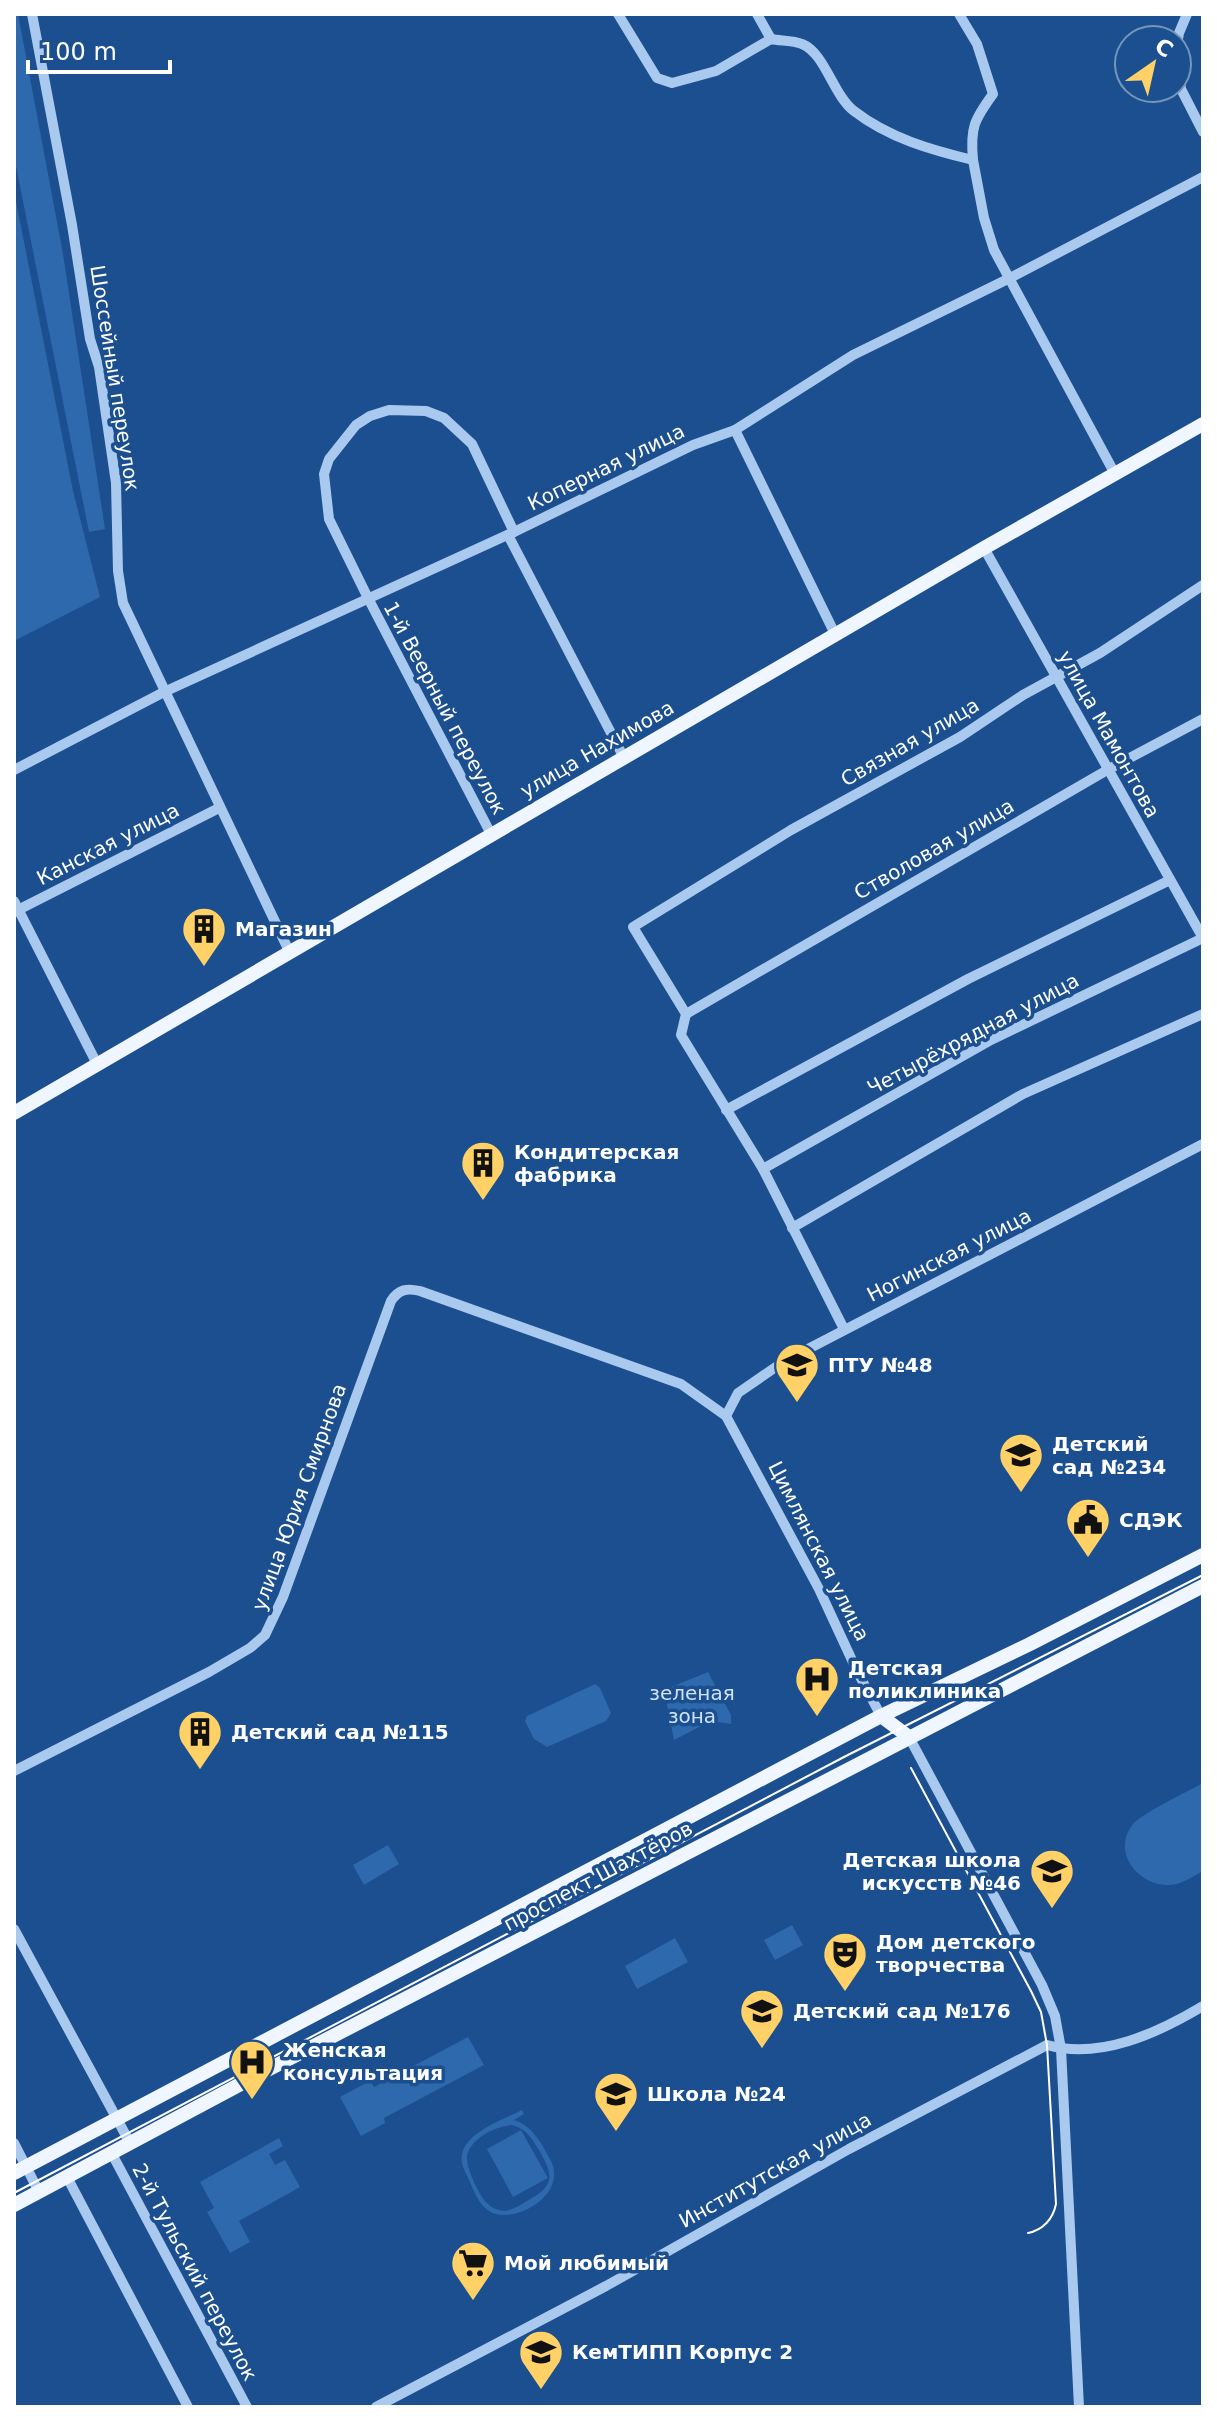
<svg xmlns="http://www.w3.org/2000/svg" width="1217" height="2421" viewBox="0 0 1217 2421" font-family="'DejaVu Sans',sans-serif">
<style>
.green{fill:#2e69ad;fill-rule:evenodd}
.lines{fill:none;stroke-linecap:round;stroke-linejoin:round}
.minor{stroke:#a9c9ee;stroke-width:10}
.major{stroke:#f0f6ff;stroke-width:14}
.tram{stroke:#fff;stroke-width:2}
.labels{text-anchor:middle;stroke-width:7;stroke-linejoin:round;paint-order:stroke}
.street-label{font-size:20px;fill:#fff;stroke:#1b4f8f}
.poi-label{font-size:20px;font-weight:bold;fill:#fff;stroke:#1b4f8f;text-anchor:start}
.park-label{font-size:20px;fill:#cfe3fa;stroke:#1b4f8f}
</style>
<rect width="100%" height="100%" fill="#1b4f8f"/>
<g class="green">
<polygon points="14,14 18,14 63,254 105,529 89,532 14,156"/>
<polygon points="14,191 73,491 100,597 14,641"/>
<polygon points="708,1672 731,1715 731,1724 711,1721 674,1740 664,1690"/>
<polygon points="595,1684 600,1688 611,1713 606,1721 547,1747 534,1739 525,1721 527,1716"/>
<path d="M1203 1783V1871C1192 1877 1181 1885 1168 1885 1138 1885 1111 1852 1133 1824 1142 1813 1187 1792 1203 1783Z"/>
<polygon points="388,1845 399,1864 364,1885 353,1865"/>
<polygon points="792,1925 803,1945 775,1960 764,1940"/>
<polygon points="675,1938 688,1962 637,1989 625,1966"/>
<polygon points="468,2037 484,2065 384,2118 385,2123 361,2136 340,2097 370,2081 374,2087"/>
<path d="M522 2110 524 2114 514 2120C533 2126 541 2143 550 2159 570 2196 511 2226 489 2211 478 2204 474 2191 469 2180 467 2175 463 2169 462 2163 457 2134 503 2120 522 2110ZM512 2125C527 2129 531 2138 539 2150 554 2176 555 2186 527 2201 520 2205 513 2210 504 2211 497 2210 492 2208 487 2203 479 2195 466 2168 467 2156 470 2139 495 2126 512 2125Z"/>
<polygon points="521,2130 548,2178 513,2197 487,2149"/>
<polygon points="279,2138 283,2146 269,2154 275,2165 285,2160 300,2187 239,2221 250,2242 230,2253 207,2212 214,2208 200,2182"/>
</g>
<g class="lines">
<g class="minor">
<polyline points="32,14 72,225 90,339 99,367 116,483 118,571 123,603 290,953"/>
<polyline points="618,14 657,78 672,83 716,71 771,39"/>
<polyline points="757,14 771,39"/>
<path d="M959 14 977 44 993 94C974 120 970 128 973 160"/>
<path d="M771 39C780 41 793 40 802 44 825 53 833 95 854 111 889 138 931 150 973 160L984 218 994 250 1115 474"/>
<polyline points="1177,45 1179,33 1187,14"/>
<polyline points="1177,58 1181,89 1203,132"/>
<polyline points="735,430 835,634"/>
<polyline points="508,535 624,758"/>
<polyline points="984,548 1203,938"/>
<polyline points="14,770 164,692 514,532 693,445 735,430 853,355 1010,278 1203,177"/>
<polyline points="491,834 368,598 329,519 324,474 329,459 356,425 370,416 389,410 426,411 444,418 472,444 514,532"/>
<polyline points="14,901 97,1064"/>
<polyline points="14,912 219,808"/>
<polyline points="686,1014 1109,769 1203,719"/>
<polyline points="726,1110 968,979 1170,880"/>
<polyline points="763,1169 991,1040 1203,938"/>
<polyline points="792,1228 1023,1094 1203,1014"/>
<polyline points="844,1329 763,1169 681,1035 686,1014 633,927 791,830 960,737 1023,695 1100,653 1203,585"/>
<polyline points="726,1416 738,1393 783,1362 1203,1144"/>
<polyline points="909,1737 1042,1985 1055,2016 1061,2049 1079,2407"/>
<path d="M14 1771 209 1672 250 1648 265 1635 283 1597 391 1301C399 1289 407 1288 420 1291L681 1384 726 1416 819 1589 857 1671 881 1716"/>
<polyline points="14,1929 130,2143"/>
<polyline points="14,2143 39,2192"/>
<polyline points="112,2154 247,2407"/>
<polyline points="67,2177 188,2407"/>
<path d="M376 2407 606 2286 849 2149 1047 2045C1100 2060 1158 2033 1203 2006"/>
</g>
<g class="major">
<polyline points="14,1113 984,548 1203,424"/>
<polyline points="881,1716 909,1737"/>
<polyline points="14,2173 881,1716 1030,1644 1203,1555"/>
<polyline points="14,2205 250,2079 1203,1586"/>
</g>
<g class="tram">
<path d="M911 1768 1031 1991 1041 2012 1047 2045 1056 2204C1053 2219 1043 2230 1028 2233"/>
<polyline points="14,2193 844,1757 1203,1575"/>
</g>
</g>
<defs>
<g id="building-pin" transform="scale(2.3)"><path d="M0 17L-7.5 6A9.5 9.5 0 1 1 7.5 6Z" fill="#ffd166" stroke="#1b4f8f"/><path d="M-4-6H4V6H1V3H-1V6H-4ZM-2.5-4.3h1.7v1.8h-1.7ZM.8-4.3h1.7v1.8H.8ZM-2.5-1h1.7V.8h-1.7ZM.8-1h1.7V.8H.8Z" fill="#111"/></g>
<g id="university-pin" transform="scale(2.3)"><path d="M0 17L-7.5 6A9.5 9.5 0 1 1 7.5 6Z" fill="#ffd166" stroke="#1b4f8f"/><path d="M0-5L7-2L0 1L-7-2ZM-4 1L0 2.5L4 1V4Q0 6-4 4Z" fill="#111"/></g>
<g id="school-pin" transform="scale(2.3)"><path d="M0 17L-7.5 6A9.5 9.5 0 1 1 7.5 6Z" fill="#ffd166" stroke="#1b4f8f"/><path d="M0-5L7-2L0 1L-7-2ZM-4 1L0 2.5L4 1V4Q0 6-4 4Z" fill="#111"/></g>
<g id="civic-pin" transform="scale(2.3)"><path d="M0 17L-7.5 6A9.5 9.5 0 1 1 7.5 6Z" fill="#ffd166" stroke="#1b4f8f"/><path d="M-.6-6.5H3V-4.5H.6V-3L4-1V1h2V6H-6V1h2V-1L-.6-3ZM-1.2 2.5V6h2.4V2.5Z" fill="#111"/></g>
<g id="hospital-pin" transform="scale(2.3)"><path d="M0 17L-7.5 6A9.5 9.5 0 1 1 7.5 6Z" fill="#ffd166" stroke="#1b4f8f"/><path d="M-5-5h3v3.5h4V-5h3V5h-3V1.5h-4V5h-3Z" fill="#111"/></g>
<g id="theatre-pin" transform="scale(2.3)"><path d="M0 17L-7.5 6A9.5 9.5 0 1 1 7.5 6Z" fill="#ffd166" stroke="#1b4f8f"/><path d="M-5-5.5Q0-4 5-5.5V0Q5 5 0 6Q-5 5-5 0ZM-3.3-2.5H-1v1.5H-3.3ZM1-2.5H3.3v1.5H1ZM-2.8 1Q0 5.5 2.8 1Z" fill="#111"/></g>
<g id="supermarket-pin" transform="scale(2.3)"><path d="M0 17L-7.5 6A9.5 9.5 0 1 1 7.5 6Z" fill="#ffd166" stroke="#1b4f8f"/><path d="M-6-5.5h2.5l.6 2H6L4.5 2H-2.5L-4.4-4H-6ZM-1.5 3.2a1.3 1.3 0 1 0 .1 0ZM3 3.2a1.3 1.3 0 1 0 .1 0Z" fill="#111"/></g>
</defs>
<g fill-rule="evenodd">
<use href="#building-pin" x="204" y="929"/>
<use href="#building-pin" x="483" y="1163"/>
<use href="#university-pin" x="797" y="1365"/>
<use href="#school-pin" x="1021" y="1455"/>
<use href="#civic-pin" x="1088" y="1520"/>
<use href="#hospital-pin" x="817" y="1679"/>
<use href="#building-pin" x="200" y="1732"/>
<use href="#school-pin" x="1052" y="1871"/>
<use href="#theatre-pin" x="845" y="1954"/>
<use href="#school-pin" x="762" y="2011"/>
<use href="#hospital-pin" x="252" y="2062"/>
<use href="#school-pin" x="616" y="2094"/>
<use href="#supermarket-pin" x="473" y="2263"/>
<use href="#university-pin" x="541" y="2352"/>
</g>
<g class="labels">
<g class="street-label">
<text transform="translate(115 378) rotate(81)" y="7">Шоссейный переулок</text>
<text transform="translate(606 467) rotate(-26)" y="7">Коперная улица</text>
<text transform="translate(445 708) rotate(62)" y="7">1-й Веерный переулок</text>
<text transform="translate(1109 734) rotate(61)" y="7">улица Мамонтова</text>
<text transform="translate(910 742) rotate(-30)" y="7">Связная улица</text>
<text transform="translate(597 749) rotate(-30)" y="7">улица Нахимова</text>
<text transform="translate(108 844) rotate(-27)" y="7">Канская улица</text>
<text transform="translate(934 849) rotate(-30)" y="7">Стволовая улица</text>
<text transform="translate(973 1034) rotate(-28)" y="7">Четырёхрядная улица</text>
<text transform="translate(949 1255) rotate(-27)" y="7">Ногинская улица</text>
<text transform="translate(299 1497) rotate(-70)" y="7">улица Юрия Смирнова</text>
<text transform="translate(819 1551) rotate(63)" y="7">Цимлянская улица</text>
<text transform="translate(598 1876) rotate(-28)" y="7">проспект Шахтёров</text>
<text transform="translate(775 2170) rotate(-29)" y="7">Институтская улица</text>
<text transform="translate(195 2272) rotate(62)" y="7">2-й Тульский переулок</text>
</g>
<g class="poi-label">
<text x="235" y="936">Магазин</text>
<text x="514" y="1159">Кондитерская<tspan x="514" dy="23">фабрика</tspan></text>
<text x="828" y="1372">ПТУ №48</text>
<text x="1052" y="1451">Детский<tspan x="1052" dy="23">сад №234</tspan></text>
<text x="1119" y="1527">СДЭК</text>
<text x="848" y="1675">Детская<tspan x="848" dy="23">поликлиника</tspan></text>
<text x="231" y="1739">Детский сад №115</text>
<text x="1021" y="1867" text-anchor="end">Детская школа<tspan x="1021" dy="23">искусств №46</tspan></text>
<text x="876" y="1949">Дом детского<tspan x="876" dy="23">творчества</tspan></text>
<text x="793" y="2018">Детский сад №176</text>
<text x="283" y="2057">Женская<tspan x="283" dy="23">консультация</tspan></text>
<text x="647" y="2101">Школа №24</text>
<text x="504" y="2270">Мой любимый</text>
<text x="572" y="2359">КемТИПП Корпус 2</text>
</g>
<g class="park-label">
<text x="692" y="1700">зеленая<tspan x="692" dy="23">зона</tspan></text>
</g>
</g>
<rect width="1217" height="2421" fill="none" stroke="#ffffff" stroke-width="32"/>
<g transform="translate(1153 64) rotate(34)"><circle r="38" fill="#1b4f8f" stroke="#7695bc" stroke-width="2"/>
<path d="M0-6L14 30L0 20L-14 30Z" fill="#ffd166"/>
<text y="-12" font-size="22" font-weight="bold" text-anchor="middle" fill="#ffffff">С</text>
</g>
<path d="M28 60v12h142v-12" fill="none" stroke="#ffffff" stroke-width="4"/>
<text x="40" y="60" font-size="24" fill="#ffffff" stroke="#1b4f8f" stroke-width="6" paint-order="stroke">100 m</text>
</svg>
